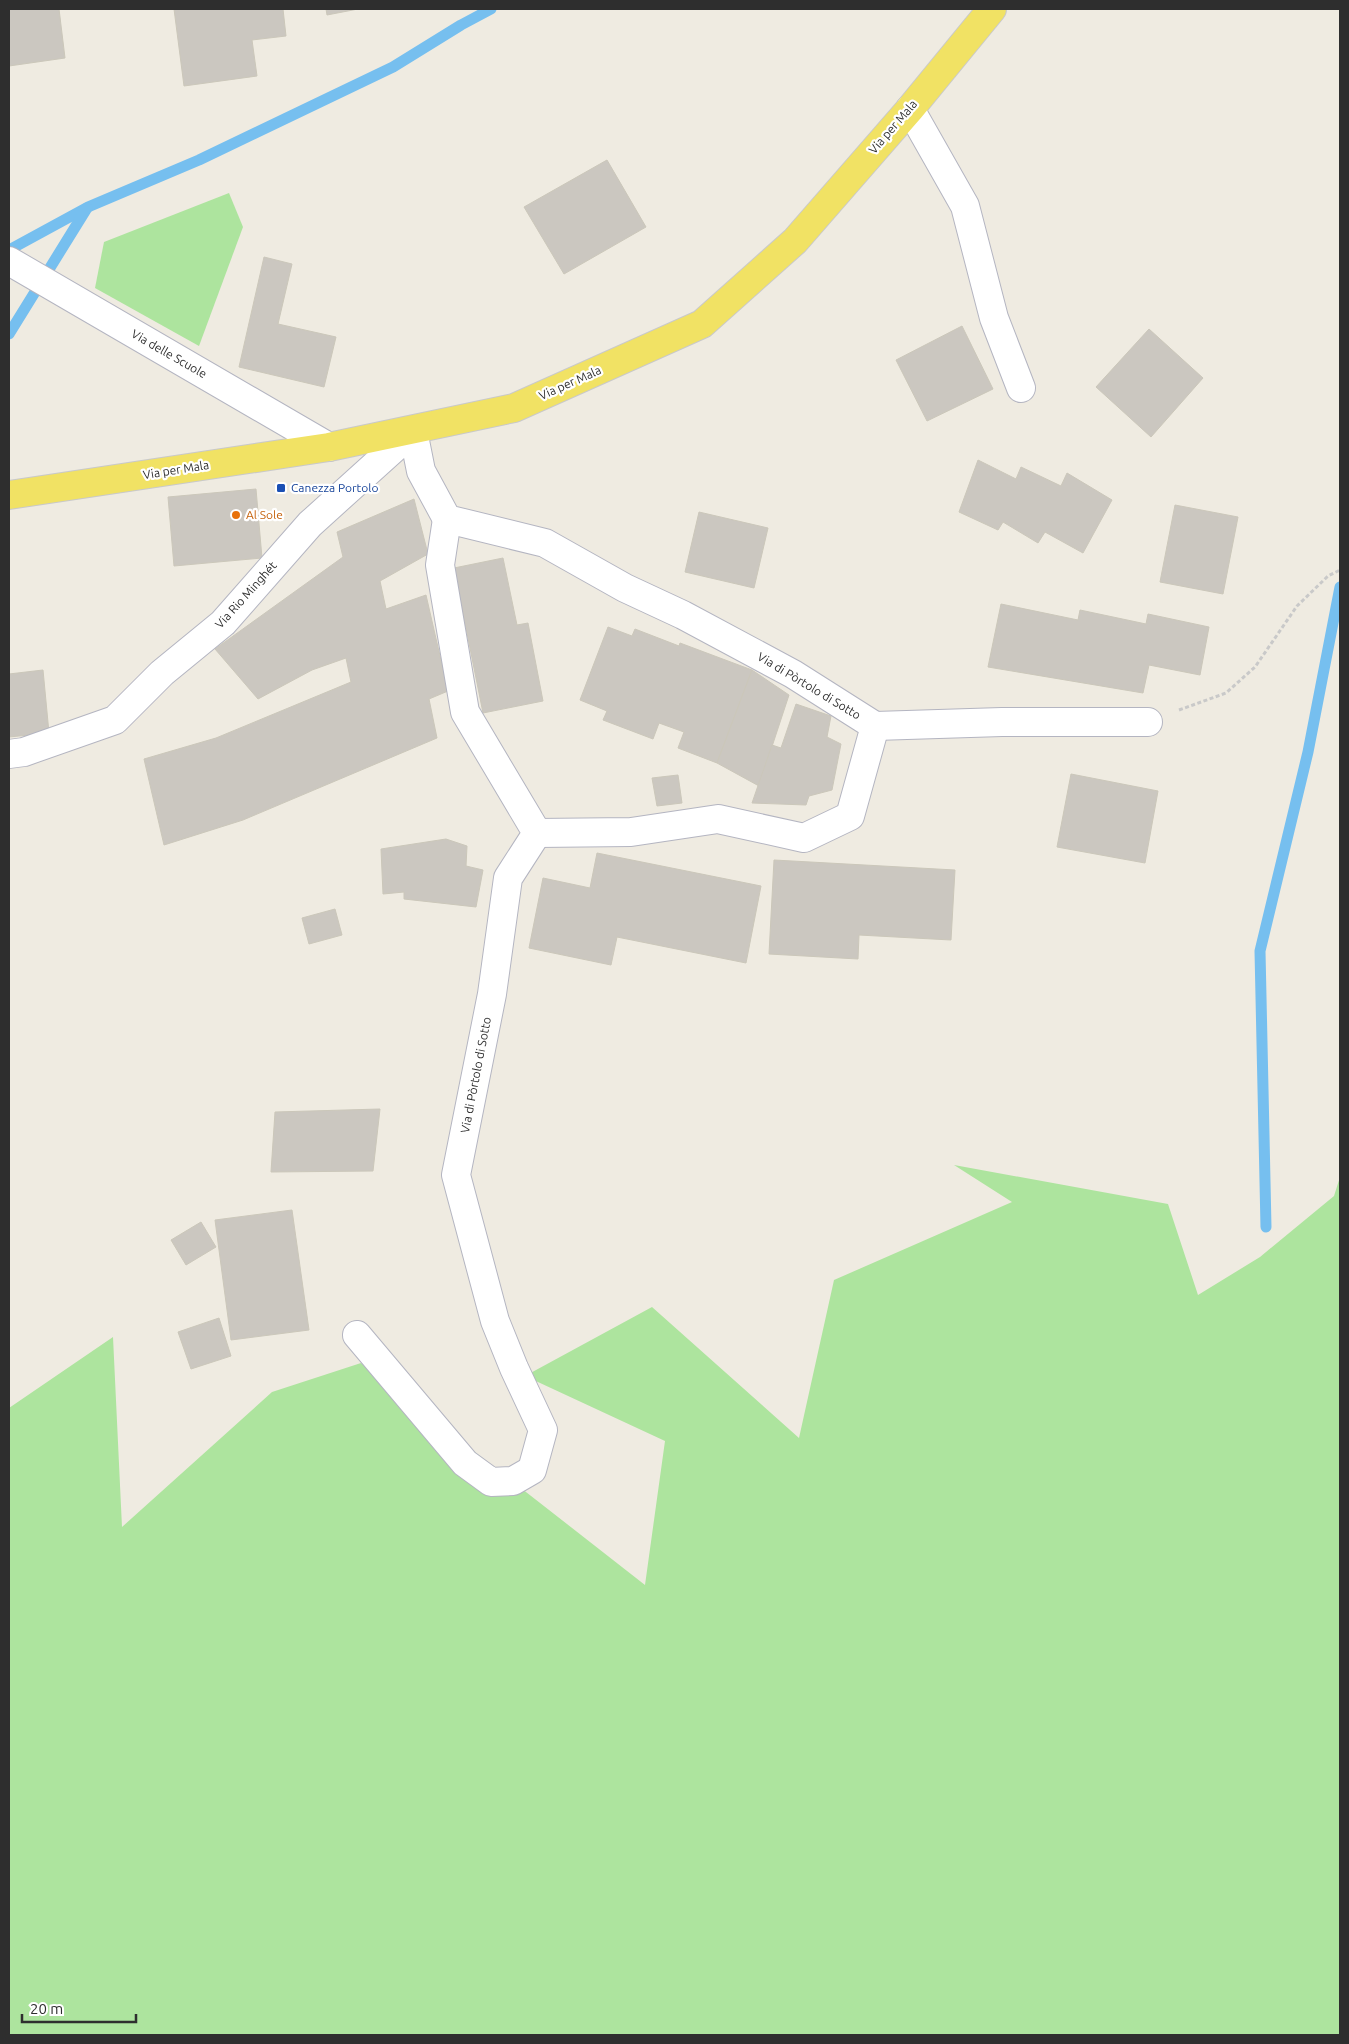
<svg xmlns="http://www.w3.org/2000/svg" width="1349" height="2044" viewBox="0 0 1349 2044" font-family="Ubuntu,sans-serif">
<style>
.green{fill:#ade49e}
.lines{fill:none;stroke-linecap:round;stroke-linejoin:round}
.stream{stroke:#76bfef;stroke-width:11}
.building{fill:#cbc7c0;stroke:#cbc7ba}
.minor-casing{stroke:#b4b5c1;stroke-width:30}
.major-casing{stroke:#c9c9c9;stroke-width:30}
.path{stroke:#c9c9c9;stroke-width:3;stroke-dasharray:4 2.5;stroke-linecap:butt}
.minor{stroke:#fff;stroke-width:28}
.major{stroke:#f1e264;stroke-width:28}
.transit-dot{fill:#1a4fb4;stroke:#fff;stroke-width:2}
.food-dot{fill:#e8710a;stroke:#fff;stroke-width:2}
.labels{text-anchor:middle;stroke-width:4.5;stroke-linejoin:round;paint-order:stroke}
.street-label{font-size:12px;fill:#2e2e2e;stroke:#fff}
.transit-label{font-size:12px;fill:#164399;stroke:#fff;text-anchor:start}
.food-label{font-size:12px;fill:#c56008;stroke:#fff;text-anchor:start}
</style>
<rect width="100%" height="100%" fill="#efebe1"/>
<g class="green">
<polygon points="229,193 243,227 199,346 95,288 104,242"/>
<polygon points="954,1165 1168,1204 1198,1295 1260,1257 1334,1196 1340,1177 1340,2035 9,2035 9,1408 113,1337 122,1527 272,1392 361,1363 645,1585 665,1441 525,1376 652,1307 799,1438 834,1280 1012,1202"/>
</g>
<g class="lines">
<g class="stream">
<polyline points="9,250 88,207 199,160 393,67 461,25 491,9"/>
<polyline points="9,334 87,208"/>
<polyline points="1266,1227 1260,951 1308,752 1340,587"/>
</g>
</g>
<g class="building">
<polygon points="9,9 59,9 65,58 9,66"/>
<polygon points="174,9 283,9 286,36 252,40 257,76 184,86"/>
<polygon points="326,9 358,9 327,15"/>
<polygon points="607,160 646,227 564,274 524,207"/>
<polygon points="264,257 292,264 278,324 336,337 324,387 239,367"/>
<polygon points="962,326 993,389 927,421 896,360"/>
<polygon points="1149,329 1203,378 1151,437 1096,387"/>
<polygon points="978,460 1016,479 1021,467 1061,486 1067,473 1112,500 1083,553 1045,532 1038,543 1003,522 998,530 959,512"/>
<polygon points="256,489 262,558 174,566 168,497"/>
<polygon points="414,499 428,554 380,581 386,609 426,595 448,691 429,699 437,738 243,820 164,845 144,759 216,738 351,682 346,658 312,670 258,699 215,649 343,557 337,532"/>
<polygon points="1175,505 1238,517 1223,594 1160,582"/>
<polygon points="699,512 768,528 754,588 685,572"/>
<polygon points="503,558 517,625 528,623 543,701 483,713 454,568"/>
<polygon points="1001,604 1078,620 1080,610 1146,624 1148,614 1209,627 1200,675 1149,665 1143,693 988,667"/>
<polygon points="608,627 632,636 635,629 679,646 680,643 752,670 717,763 678,748 684,732 659,723 653,739 603,720 607,711 580,700"/>
<polygon points="43,670 49,733 9,737 9,674"/>
<polygon points="752,670 789,695 759,786 717,763"/>
<polygon points="796,704 831,716 827,737 841,744 832,790 809,796 806,805 752,803 772,745 781,748"/>
<polygon points="1071,774 1158,791 1145,863 1057,847"/>
<polygon points="678,775 682,803 657,806 652,778"/>
<polygon points="446,839 467,846 466,866 483,870 476,907 404,899 404,892 383,894 381,849"/>
<polygon points="597,853 761,886 746,963 617,937 611,965 529,948 543,878 590,888"/>
<polygon points="774,860 955,870 951,940 859,935 858,959 769,954"/>
<polygon points="335,909 342,935 309,944 302,918"/>
<polygon points="380,1109 373,1171 271,1172 275,1112"/>
<polygon points="292,1210 309,1330 231,1340 215,1220"/>
<polygon points="201,1222 216,1247 186,1265 171,1240"/>
<polygon points="219,1318 231,1356 191,1369 178,1332"/>
</g>
<g class="lines">
<g class="minor-casing">
<g id="minor">
<polyline points="910,109 965,206 994,318 1021,388"/>
<polyline points="9,261 329,447"/>
<polyline points="413,431 421,471 447,519 545,543 625,588 683,615 793,674 875,726 850,816 804,838 718,819 631,832 537,833"/>
<polyline points="875,726 1002,722 1148,722"/>
<polyline points="9,754 24,752 115,720 162,673 223,623 310,524 413,431"/>
<polyline points="357,1335 465,1463 491,1482 513,1481 532,1470 543,1430 514,1368 495,1321 456,1175 492,994 508,878 537,833 465,712 440,565 447,519"/>
</g>
</g>
<g class="major-casing">
<polyline id="major" points="9,495 329,447 514,408 702,324 795,241 910,109 992,9"/>
</g>
<polyline class="path" points="1179,710 1226,693 1255,667 1297,606 1328,576 1340,570"/>
<use href="#minor" class="minor"/>
<use href="#major" class="major"/>
</g>
<rect class="transit-dot" x="276" y="483" width="10" height="10" rx="2.5"/>
<circle class="food-dot" cx="236" cy="515" r="5"/>
<g class="labels">
<g class="street-label">
<text transform="translate(893 127) rotate(-49)" y="4">Via per Mala</text>
<text transform="translate(169 354) rotate(30)" y="4">Via delle Scuole</text>
<text transform="translate(570 383) rotate(-24)" y="4">Via per Mala</text>
<text transform="translate(176 470) rotate(-9)" y="4">Via per Mala</text>
<text transform="translate(246 595) rotate(-48)" y="4">Via Rio Minghét</text>
<text transform="translate(809 686) rotate(31)" y="4">Via di Pòrtolo di Sotto</text>
<text transform="translate(476 1075) rotate(-79)" y="4">Via di Pòrtolo di Sotto</text>
</g>
<g class="transit-label">
<text x="291" y="492">Canezza Portolo</text>
</g>
<g class="food-label">
<text x="246" y="519">Al Sole</text>
</g>
</g>
<rect width="1349" height="2044" fill="none" stroke="#2e2e2e" stroke-width="20"/>
<path d="M22 2014v8h114v-8" fill="none" stroke="#2e2e2e" stroke-width="2.5"/>
<text x="30" y="2014" font-size="15" fill="#2e2e2e" stroke="#ffffff" stroke-width="4" paint-order="stroke">20 m</text>
</svg>
